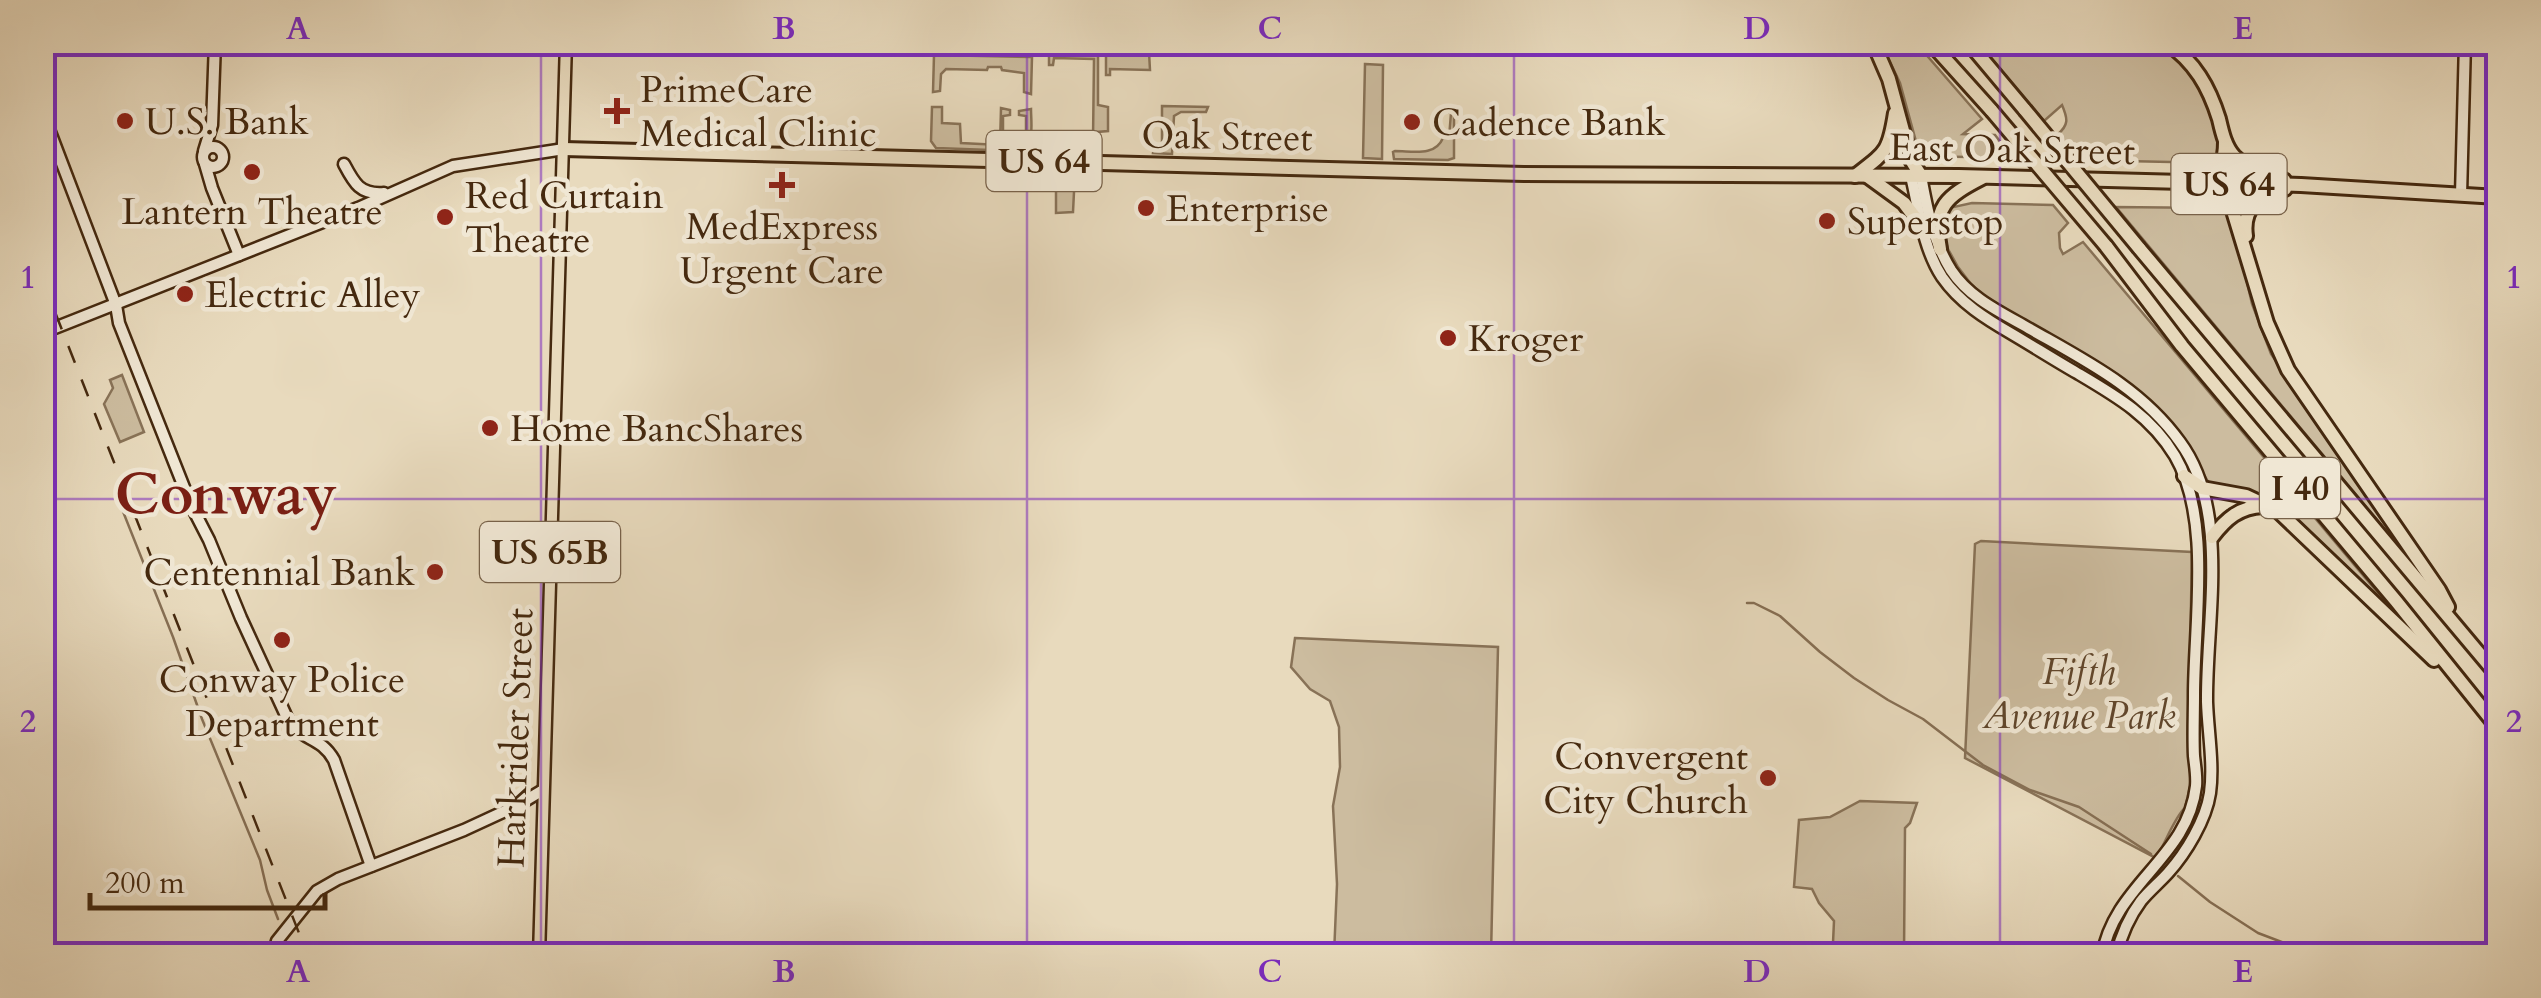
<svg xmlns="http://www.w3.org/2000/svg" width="2541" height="998" viewBox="0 0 2541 998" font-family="Cardo,serif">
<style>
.green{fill:#ccbc9f;stroke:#887257;stroke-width:2.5}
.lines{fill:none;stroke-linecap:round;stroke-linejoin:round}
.stream{stroke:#866f54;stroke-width:2.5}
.secondary-casing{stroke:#45290f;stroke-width:15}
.primary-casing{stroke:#45290f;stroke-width:15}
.highway-casing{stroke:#45290f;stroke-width:18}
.secondary{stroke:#f0e7d4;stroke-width:10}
.primary{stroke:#e8dabd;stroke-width:10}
.highway{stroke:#e8dabd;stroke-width:12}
.rail{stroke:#45290f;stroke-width:2.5;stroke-dasharray:18 18;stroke-linecap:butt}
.highway-bridge-casing{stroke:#45290f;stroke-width:18;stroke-linecap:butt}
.highway-bridge{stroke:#e8dabd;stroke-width:12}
.grid{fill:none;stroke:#7b2cbf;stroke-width:2.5;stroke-opacity:0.55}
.poi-dot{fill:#8f2418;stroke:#f0e7d4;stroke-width:4}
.labels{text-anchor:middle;stroke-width:9;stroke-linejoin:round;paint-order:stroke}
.shield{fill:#f0e7d4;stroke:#78624a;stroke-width:2.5}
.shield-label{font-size:35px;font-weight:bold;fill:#45290f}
.poi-label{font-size:38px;fill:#45290f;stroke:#f0e7d4;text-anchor:start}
.street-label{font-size:38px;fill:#45290f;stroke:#f0e7d4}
.park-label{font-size:38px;font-style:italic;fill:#60462c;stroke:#f0e7d4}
.town-label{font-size:58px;font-weight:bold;fill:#7a1f14;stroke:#f0e7d4}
.neatline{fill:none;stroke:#7b2cbf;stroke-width:4}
.grid-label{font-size:32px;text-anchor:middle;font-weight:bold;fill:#7b2cbf}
</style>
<rect width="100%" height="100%" fill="#e8dabd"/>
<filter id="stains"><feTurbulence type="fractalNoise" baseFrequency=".002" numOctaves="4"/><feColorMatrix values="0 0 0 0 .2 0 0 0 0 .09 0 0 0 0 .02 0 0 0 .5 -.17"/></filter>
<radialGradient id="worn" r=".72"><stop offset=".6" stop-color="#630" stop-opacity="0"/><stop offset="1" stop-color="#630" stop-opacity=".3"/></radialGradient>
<g class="green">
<polygon points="1881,43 1916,43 1982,119 1963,134 1995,135 2013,158 1920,156 1900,83"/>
<path d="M1978 43C2023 43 2067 43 2111 43 2124 43 2146 39 2157 44 2195 62 2226 122 2217 163L2078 160 2057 135C2069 125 2068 119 2062 105L2044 121Z"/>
<polygon points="1049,51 1094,51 1098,53 1098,105 1108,107 1108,131 1097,132 1097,151 1092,149 1094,144 1091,143 1093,139 1094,59 1054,58 1053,65 1049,65"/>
<polygon points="1112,51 1149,52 1150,70 1110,69 1110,75 1106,75 1106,55"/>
<polygon points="934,55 1032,57 1031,94 1024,92 1024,73 1002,70 1001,67 988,67 987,70 946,69 941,74 940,91 933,92"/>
<polygon points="1365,64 1383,65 1382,159 1363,158"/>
<polygon points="1162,106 1208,107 1206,112 1181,112 1174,116 1172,154 1153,153 1154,146 1162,146"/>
<path d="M932 107H942V123L960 124 961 143 1000 145 1001 108 1010 110V115L1003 116V135L1017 138 1018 136 1026 135V116L1019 115V111L1031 109C1031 123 1035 145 1021 151L936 148 931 141Z"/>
<path d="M1444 110H1454V158L1448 160 1394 159 1393 152 1395 151C1413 151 1435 157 1443 138H1449L1451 113 1443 112Z"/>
<polygon points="1069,176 1098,178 1098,183 1078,184 1074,192 1073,212 1056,213 1056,184 1058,181"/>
<polygon points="1949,202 1954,207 1972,203 2053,205 2068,223 2059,233 2060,248 2063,254 2083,242 2404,624 2277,507 2210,485 2178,432 2148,399 2116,375 1984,296 1971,284 1958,267 1948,249 1943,230"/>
<polygon points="2223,204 2229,204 2252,304 2271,354 2397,536 2393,539 2116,207 2217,208"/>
<polygon points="122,375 144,432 120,442 104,404 113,388 110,380"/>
<path d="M1981 541 2192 552 2189 706 2191 782 2185 808C2175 816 2165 844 2156 858L1965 758 1975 544Z"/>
<polygon points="1295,638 1498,647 1491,955 1334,955 1337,884 1333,806 1340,767 1339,727 1330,701 1310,689 1291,667"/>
<polygon points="1860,801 1917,803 1910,823 1905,828 1904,955 1839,955 1833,943 1834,921 1819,903 1812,889 1794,887 1799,820 1830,817"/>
</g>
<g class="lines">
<g class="stream">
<polyline points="118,499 173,637 202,719 260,860 267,890 278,919"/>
<polyline points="1747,603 1754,603 1780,616 1820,652 1854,678 1888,700 1923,719 1983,765 2030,790 2079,807 2151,854"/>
<polyline points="2178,876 2210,902 2258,933 2316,955"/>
<polyline points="292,954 293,956"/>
</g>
<g class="secondary-casing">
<g id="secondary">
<path d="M42 111 116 305 119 323 191 505 209 540 241 618 289 722C304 741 321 737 334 760L371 866"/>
<circle cx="213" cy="157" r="10"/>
<polyline points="204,151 212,125 215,42"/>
<polyline points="205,164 212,188 239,255"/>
<path d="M344 164C354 183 360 195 384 193"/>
<path d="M1911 176C1919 210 1923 248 1942 277 1960 303 1986 319 2012 334 2034 347 2056 361 2077 373 2116 396 2151 416 2175 456 2212 519 2194 623 2194 695 2194 715 2193 736 2194 756 2195 766 2197 776 2196 786 2188 858 2114 884 2102 956"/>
<path d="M1921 176C1927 209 1933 241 1951 270 1968 296 1996 310 2023 325 2080 358 2140 386 2180 442 2231 511 2206 620 2207 702 2208 732 2214 764 2210 793 2206 820 2186 853 2168 873 2159 883 2149 891 2141 901 2129 917 2121 936 2116 956"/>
<polyline points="2461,195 2465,42"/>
<polyline points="42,333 358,208 453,166 564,149"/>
<polyline points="273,956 277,941 317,891 338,879 464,830 518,805 543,790"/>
</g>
</g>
<g class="primary-casing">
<polyline id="primary" points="539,956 566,42"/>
</g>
<g class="highway-casing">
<g id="highway">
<polyline points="1873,42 1889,79 1911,160 1921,176"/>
<polyline points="1930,42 1992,111"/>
<polyline points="1968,42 2025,110"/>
<path d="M2166 42C2195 62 2209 87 2219 119 2222 132 2225 146 2234 156 2247 169 2266 174 2284 180"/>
<polyline points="564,149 1524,174 1959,176 2301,185 2498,197"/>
<path d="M1855 176C1886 152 1889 152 1895 113"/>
<polyline points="1867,176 1904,203 1923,228"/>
<path d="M2207 183C2221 173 2225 159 2225 142"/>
<polyline points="2217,184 2226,192 2230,201 2267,323 2288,370 2439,590 2448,607"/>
<path d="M2246 236C2242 207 2259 196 2285 189"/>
<polyline points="2106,246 2182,346 2396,601 2498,728"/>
<polyline points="2139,248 2498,676"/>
<path d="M1940 249C1932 207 1947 196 1982 178"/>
<polyline points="2184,476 2202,488 2246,496 2278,511 2434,660"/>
<path d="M2212 537C2226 519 2239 507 2263 506"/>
</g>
</g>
<use href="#secondary" class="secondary"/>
<use href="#primary" class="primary"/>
<use href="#highway" class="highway"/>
<polyline class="rail" points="42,279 308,956"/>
<g class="highway-bridge-casing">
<g id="highway-bridge">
<polyline points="2025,110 2139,248"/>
<polyline points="1992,111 2106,246"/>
</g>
</g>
<use href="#highway-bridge" class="highway-bridge"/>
</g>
<path class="grid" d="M541 42V956M1027 42V956M1514 42V956M2000 42V956M42 499H2498"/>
<g class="poi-dot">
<path d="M612 96h10v10h10v10h-10v10h-10v-10h-10v-10h10z"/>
<circle cx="125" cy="121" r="10"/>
<circle cx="1412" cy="122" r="10"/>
<circle cx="252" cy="172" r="10"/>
<path d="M777 170h10v10h10v10h-10v10h-10v-10h-10v-10h10z"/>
<circle cx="1146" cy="208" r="10"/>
<circle cx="445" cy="217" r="10"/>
<circle cx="1827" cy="221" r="10"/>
<circle cx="185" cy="294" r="10"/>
<circle cx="1448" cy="338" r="10"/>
<circle cx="490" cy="428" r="10"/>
<circle cx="435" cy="572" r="10"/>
<circle cx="282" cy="640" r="10"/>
<circle cx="1768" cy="778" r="10"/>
</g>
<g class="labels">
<g class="shield">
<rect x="986.5" y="131" width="115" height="60" rx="8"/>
<rect x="2171.5" y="154" width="115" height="60" rx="8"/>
<rect x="2260" y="458" width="80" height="60" rx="8"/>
<rect x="480" y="522" width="140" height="60" rx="8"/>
</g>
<g class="shield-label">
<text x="1044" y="173">US 64</text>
<text x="2229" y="196">US 64</text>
<text x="2300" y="500">I 40</text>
<text x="550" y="564">US 65B</text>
</g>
<g class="poi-label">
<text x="640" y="102">PrimeCare<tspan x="640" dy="44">Medical Clinic</tspan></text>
<text x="145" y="134">U.S. Bank</text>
<text x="1432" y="135">Cadence Bank</text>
<text x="465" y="208">Red Curtain<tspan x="465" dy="44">Theatre</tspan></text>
<text x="1166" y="221">Enterprise</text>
<text x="252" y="224" text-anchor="middle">Lantern Theatre</text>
<text x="1847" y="234">Superstop</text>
<text x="782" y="239" text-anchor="middle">MedExpress<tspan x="782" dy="44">Urgent Care</tspan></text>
<text x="205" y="307">Electric Alley</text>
<text x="1468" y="351">Kroger</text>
<text x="510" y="441">Home BancShares</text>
<text x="415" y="585" text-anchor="end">Centennial Bank</text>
<text x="282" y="692" text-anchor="middle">Conway Police<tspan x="282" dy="44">Department</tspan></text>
<text x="1748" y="769" text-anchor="end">Convergent<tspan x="1748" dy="44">City Church</tspan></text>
</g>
<g class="street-label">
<text transform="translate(1227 136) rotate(1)" y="13">Oak Street</text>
<text transform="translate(2012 149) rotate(1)" y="13">East Oak Street</text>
<text transform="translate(515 738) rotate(-88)" y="13">Harkrider Street</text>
</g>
<g class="park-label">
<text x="2079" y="684">Fifth<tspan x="2079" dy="44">Avenue Park</tspan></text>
</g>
<g class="town-label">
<text x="226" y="513">Conway</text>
</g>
</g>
<rect width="2541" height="998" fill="none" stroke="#e8dabd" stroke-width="110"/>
<path d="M90 893v15h235v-15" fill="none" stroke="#45290f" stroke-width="5"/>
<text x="105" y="893" font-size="30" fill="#45290f" stroke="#f0e7d4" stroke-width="8" paint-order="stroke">200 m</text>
<rect x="55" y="55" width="2431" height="888" class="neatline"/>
<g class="grid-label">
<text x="298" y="39">A</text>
<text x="784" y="39">B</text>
<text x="1270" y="39">C</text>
<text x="1757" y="39">D</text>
<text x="2243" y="39">E</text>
<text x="28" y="288">1</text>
<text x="2514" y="288">1</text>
<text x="28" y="732">2</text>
<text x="2514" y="732">2</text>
<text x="298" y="982">A</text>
<text x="784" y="982">B</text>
<text x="1270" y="982">C</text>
<text x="1757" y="982">D</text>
<text x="2243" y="982">E</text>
</g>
<rect width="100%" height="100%" filter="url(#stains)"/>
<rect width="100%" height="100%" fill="url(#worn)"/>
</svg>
